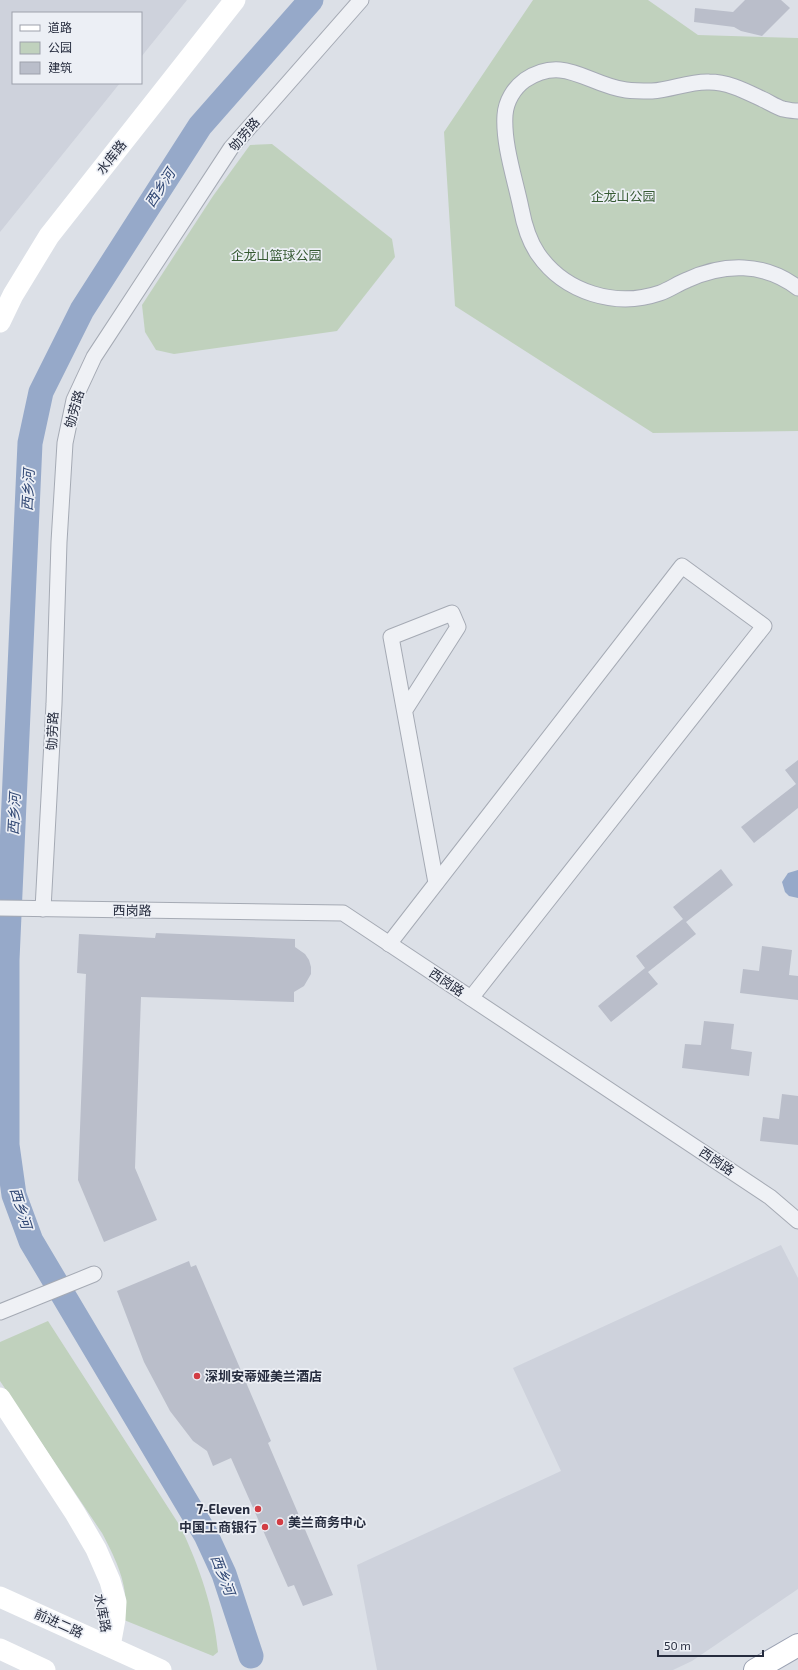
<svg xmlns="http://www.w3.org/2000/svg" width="798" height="1670" viewBox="0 0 798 1670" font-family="'Exo 2','Noto Sans SC',sans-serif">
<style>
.built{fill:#ced2dc}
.green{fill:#c0d1bd}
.water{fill:#96a9c9}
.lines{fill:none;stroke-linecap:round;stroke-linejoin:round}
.river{stroke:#96a9c9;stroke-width:25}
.building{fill:#babeca}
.minor-casing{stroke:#a5aab4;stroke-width:17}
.primary-casing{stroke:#9ba2b3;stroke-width:24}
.minor{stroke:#eff1f5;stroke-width:15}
.secondary{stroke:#fff;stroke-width:21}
.primary{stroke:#fff;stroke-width:22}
.poi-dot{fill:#d23c43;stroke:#eceff5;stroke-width:1.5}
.labels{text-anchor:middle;stroke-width:3.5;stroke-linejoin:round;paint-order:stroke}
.street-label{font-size:13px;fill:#262c3e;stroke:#eceff5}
.park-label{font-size:13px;fill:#365a33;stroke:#eceff5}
.poi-label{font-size:13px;font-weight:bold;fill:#262c3e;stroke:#eceff5;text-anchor:start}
.water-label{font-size:14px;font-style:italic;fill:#2f4673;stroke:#eceff5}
</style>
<rect width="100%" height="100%" fill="#dce0e7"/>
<g class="built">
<polygon points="0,0 187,0 141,57 141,13 13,13 13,83 120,83 0,232"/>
<polygon points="781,1245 798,1278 798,1589 692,1661 673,1670 377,1670 357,1565 561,1471 513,1368"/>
</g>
<g class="green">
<polygon points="533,0 648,0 698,35 798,38 798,431 653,433 455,306 444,132"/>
<polygon points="272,144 392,239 395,257 337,331 174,354 156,350 145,332 142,305 213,196 250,145"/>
<path d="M48 1321 180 1526C199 1565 214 1609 218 1652L213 1656 124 1620C131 1590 116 1559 102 1533L0 1381V1342Z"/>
</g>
<polygon class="water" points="798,870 798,898 789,896 785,892 782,882 788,873"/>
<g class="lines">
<polyline class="river" points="251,1656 224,1574 206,1535 31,1241 14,1195 7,1145 7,960 30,443 41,392 82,310 200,126 311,0"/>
</g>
<g class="building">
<polygon points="745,0 781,0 790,8 762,36 741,31 734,27 694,22 695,8 733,12"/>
<polygon points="798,760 798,808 754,843 741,827 796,784 785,770"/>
<polygon points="721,869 733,885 686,922 696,934 648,972 658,984 611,1022 598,1006 645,968 636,956 683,919 673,907"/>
<polygon points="156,933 295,939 295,947 305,954 309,960 311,967 311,974 304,986 294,992 294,1002 141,997 135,1168 157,1220 104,1242 78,1180 86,974 77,973 79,934 155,938"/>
<polygon points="762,946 792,950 789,975 798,976 798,1000 740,993 743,969 759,971"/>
<polygon points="704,1021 734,1024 731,1049 752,1052 749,1076 682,1068 685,1044 701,1045"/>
<polygon points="782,1094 798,1096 798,1145 760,1141 763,1117 779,1119"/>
<polygon points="189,1261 191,1267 196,1265 271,1441 268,1443 333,1595 303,1606 294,1585 288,1587 231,1458 213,1466 207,1451 193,1441 170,1411 144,1362 117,1291"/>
</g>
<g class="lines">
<g class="minor-casing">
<g id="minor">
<path d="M798 111C793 111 788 110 783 109 776 107 769 102 762 99 745 91 728 82 709 82 690 81 671 90 652 91 644 91 634 91 626 90 588 85 564 54 525 80 514 88 506 101 505 115 503 144 515 179 521 208 524 224 529 241 538 254 565 293 616 308 660 293 669 290 677 284 687 280 724 263 764 262 798 288"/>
<polyline points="405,710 458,627 452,613 391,637 436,883"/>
<polyline points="0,908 343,913 770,1197 798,1221"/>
<polyline points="43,909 54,704 59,542 65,443 74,400 94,357 231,148 361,0"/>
<polyline points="389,944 682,566 764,626 471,998"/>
<polyline points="0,1312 94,1274"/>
</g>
</g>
<g class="primary-casing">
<polyline id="primary" points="755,1670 798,1645"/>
</g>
<use href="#minor" class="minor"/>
<g class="secondary">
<polyline points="0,322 13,295 49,236 235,0"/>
<polyline points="0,1398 75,1513 96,1549 110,1581 116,1602 115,1619 110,1646"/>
<polyline points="0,1597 161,1670"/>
<polyline points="0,1649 45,1670"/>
</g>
<use href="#primary" class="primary"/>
</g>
<g class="poi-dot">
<circle cx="197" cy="1376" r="4"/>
<circle cx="258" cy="1509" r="4"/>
<circle cx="280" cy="1522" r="4"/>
<circle cx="265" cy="1527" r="4"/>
</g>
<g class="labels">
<g class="street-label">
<text transform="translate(244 134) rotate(-50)" y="5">劬劳路</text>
<text transform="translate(111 157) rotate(-52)" y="5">水库路</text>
<text transform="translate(74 409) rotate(-74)" y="5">劬劳路</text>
<text transform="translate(52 731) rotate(-87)" y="5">劬劳路</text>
<text transform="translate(132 910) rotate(1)" y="5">西岗路</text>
<text transform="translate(447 982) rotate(34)" y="5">西岗路</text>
<text transform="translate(717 1161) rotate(34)" y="5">西岗路</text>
<text transform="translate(103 1613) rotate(79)" y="5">水库路</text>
<text transform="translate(59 1623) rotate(24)" y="5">前进二路</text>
</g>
<g class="park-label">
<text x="623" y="201">企龙山公园</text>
<text x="276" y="260">企龙山篮球公园</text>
</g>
<g class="poi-label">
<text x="205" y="1381">深圳安蒂娅美兰酒店</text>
<text x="250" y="1514" text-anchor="end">7-Eleven</text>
<text x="288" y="1527">美兰商务中心</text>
<text x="257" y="1532" text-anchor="end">中国工商银行</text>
</g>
<g class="water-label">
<text transform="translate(160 188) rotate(-57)" y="5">西乡河</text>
<text transform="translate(28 490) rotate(-87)" y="5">西乡河</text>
<text transform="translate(14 814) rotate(-87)" y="5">西乡河</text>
<text transform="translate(21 1208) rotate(73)" y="5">西乡河</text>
<text transform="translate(223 1575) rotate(69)" y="5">西乡河</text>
</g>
</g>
<rect x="12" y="12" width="130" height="72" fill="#eceff5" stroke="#9da1ac"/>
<rect x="20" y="25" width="20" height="6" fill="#ffffff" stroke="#9da1ac"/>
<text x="48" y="32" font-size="12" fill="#262c3e">道路</text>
<rect x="20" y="42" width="20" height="12" fill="#c0d1bd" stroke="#9da1ac"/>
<text x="48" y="52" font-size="12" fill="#262c3e">公园</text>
<rect x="20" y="62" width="20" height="12" fill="#babeca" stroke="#9da1ac"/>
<text x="48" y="72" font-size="12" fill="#262c3e">建筑</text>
<path d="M658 1650v6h105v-6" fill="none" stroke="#262c3e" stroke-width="2"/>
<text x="664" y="1650" font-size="12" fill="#262c3e" stroke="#eceff5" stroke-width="3" paint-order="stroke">50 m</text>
</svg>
